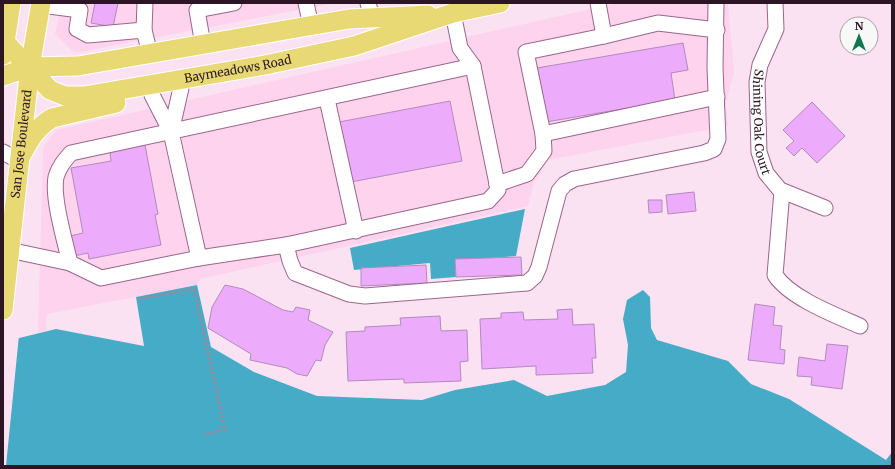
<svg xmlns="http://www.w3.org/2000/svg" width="895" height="469" viewBox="0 0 895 469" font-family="Merriweather,serif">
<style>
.built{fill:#fdd3ee}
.water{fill:#45abc7}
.pier{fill:#fbe2f2}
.building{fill:#ecacfb;stroke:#b38abd}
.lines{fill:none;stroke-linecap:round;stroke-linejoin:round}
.minor-casing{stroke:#9c668a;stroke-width:17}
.major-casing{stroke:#fff;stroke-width:21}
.path{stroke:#9f8797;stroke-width:2.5;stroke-dasharray:3 2;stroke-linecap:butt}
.minor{stroke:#fff;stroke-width:15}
.major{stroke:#e8d974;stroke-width:19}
.labels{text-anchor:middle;stroke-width:3;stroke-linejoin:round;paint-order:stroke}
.street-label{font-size:12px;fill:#2c1625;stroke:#f8f8f8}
</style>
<rect width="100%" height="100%" fill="#fbe2f2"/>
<g class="built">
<polygon points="62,3 335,3 75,53 55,34"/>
<polygon points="617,3 728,3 734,72 726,104 728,126 548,160 533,185 528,206 200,279 197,285 47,314 46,331 38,332 43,148 56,130"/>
</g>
<g class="water">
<polygon points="525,209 516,256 455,261 456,277 431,279 430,263 354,270 350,248"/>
<polygon points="197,285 211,347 254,372 317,396 422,400 455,390 514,380 547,396 605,385 626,372 628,345 623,319 627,300 643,290 650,297 651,328 657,340 728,361 751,384 789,399 886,460 892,452 892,466 3,466 3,342 56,329 144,346 136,297"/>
</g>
<polygon class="pier" points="19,335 6,466 3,466 3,340"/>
<g class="building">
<polygon points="95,3 118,3 113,27 91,23"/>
<polygon points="683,43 688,70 671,73 675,100 546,122 537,68"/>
<polygon points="450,101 462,161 351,182 339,122"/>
<polygon points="812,102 845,136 817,163 802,148 794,156 786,148 794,141 783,130"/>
<polygon points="145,145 158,214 155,215 161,245 89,259 88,253 74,256 70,236 83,233 71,168 111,161 110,152"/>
<polygon points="694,192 696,211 668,214 666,195"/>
<polygon points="648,200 662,200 662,212 649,213"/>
<polygon points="521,257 522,275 456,277 455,259"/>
<polygon points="426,265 427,283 361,286 361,268"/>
<polygon points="225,285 243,289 283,310 293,312 296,307 310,310 308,320 333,332 325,345 321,361 316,360 307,376 297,374 287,368 250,360 251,354 208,328 212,307"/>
<polygon points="755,304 775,307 773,325 782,326 780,349 785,350 784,364 748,360"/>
<polygon points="572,309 573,325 594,324 596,358 592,358 593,373 536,375 536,366 482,369 480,319 501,318 501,313 523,312 524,320 558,319 557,310"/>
<polygon points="440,316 441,331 467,330 468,361 460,362 461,381 404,383 404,379 348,381 346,332 365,331 365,327 401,325 400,318"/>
<polygon points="827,344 848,346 842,389 811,385 812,377 797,376 799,357 825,361"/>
</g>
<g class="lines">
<g class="minor-casing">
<g id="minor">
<polyline points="306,3 311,26"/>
<polyline points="368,3 372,18"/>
<polyline points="598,3 604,36 658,23 717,30"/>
<path id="s1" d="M775 3 776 29 760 65 757 82 759 152 766 173 780 190 825 208"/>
<polyline points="41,5 80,10 77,29 88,35 144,30 150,54"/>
<polyline points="144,30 145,3"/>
<polyline points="203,45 197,10 234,3"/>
<polyline points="152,95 171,132 199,258"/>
<polyline points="327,99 356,231"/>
<polyline points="171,132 181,88"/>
<polyline points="543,134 717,97"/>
<polyline points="3,152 19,161"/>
<polyline points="497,184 527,174 544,151 543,134 526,52 604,36"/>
<path d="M782 191 775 275C790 298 835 315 860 326"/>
<polyline points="286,245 290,261 295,273 349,294 365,296 527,283 535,276 539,267 559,191 565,184 574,179 704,153 714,149 718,139 715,68 716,3"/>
<polyline points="9,250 70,263 101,278 199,258 286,245 488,201 498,190 496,179 473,66 460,48 453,13"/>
<path d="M70 263C65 241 52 198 56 177 59 167 64 161 71 153L473 66"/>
</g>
</g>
<g class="major-casing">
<g id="major">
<path id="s2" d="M5 42 50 90 65 96H84L265 65 354 46 453 13 500 3"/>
<polyline points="3,55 11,3"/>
<polyline points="3,76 30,67 78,66 349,19 428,15"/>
<path d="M22 154C30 139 37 127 52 118L116 103"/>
<path id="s3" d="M3 310 30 67 41 3"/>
</g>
</g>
<polyline class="path" points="139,299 194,289 225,430 204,434"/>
<use href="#minor" class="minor"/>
<use href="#major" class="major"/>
</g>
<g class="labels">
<g class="street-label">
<text dy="4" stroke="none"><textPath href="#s2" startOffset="257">Baymeadows Road</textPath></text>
<text dy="4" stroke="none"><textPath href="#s1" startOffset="123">Shining Oak Court</textPath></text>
<text dy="4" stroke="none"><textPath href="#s3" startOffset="167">San Jose Boulevard</textPath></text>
</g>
</g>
<rect width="895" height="469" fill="none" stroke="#2c1625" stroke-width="8"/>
<g transform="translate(859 36)"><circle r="19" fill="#f8f8f8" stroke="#a69ea4"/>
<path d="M0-3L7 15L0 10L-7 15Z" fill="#11754d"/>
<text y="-6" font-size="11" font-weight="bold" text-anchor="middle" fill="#2c1625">N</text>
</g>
</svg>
